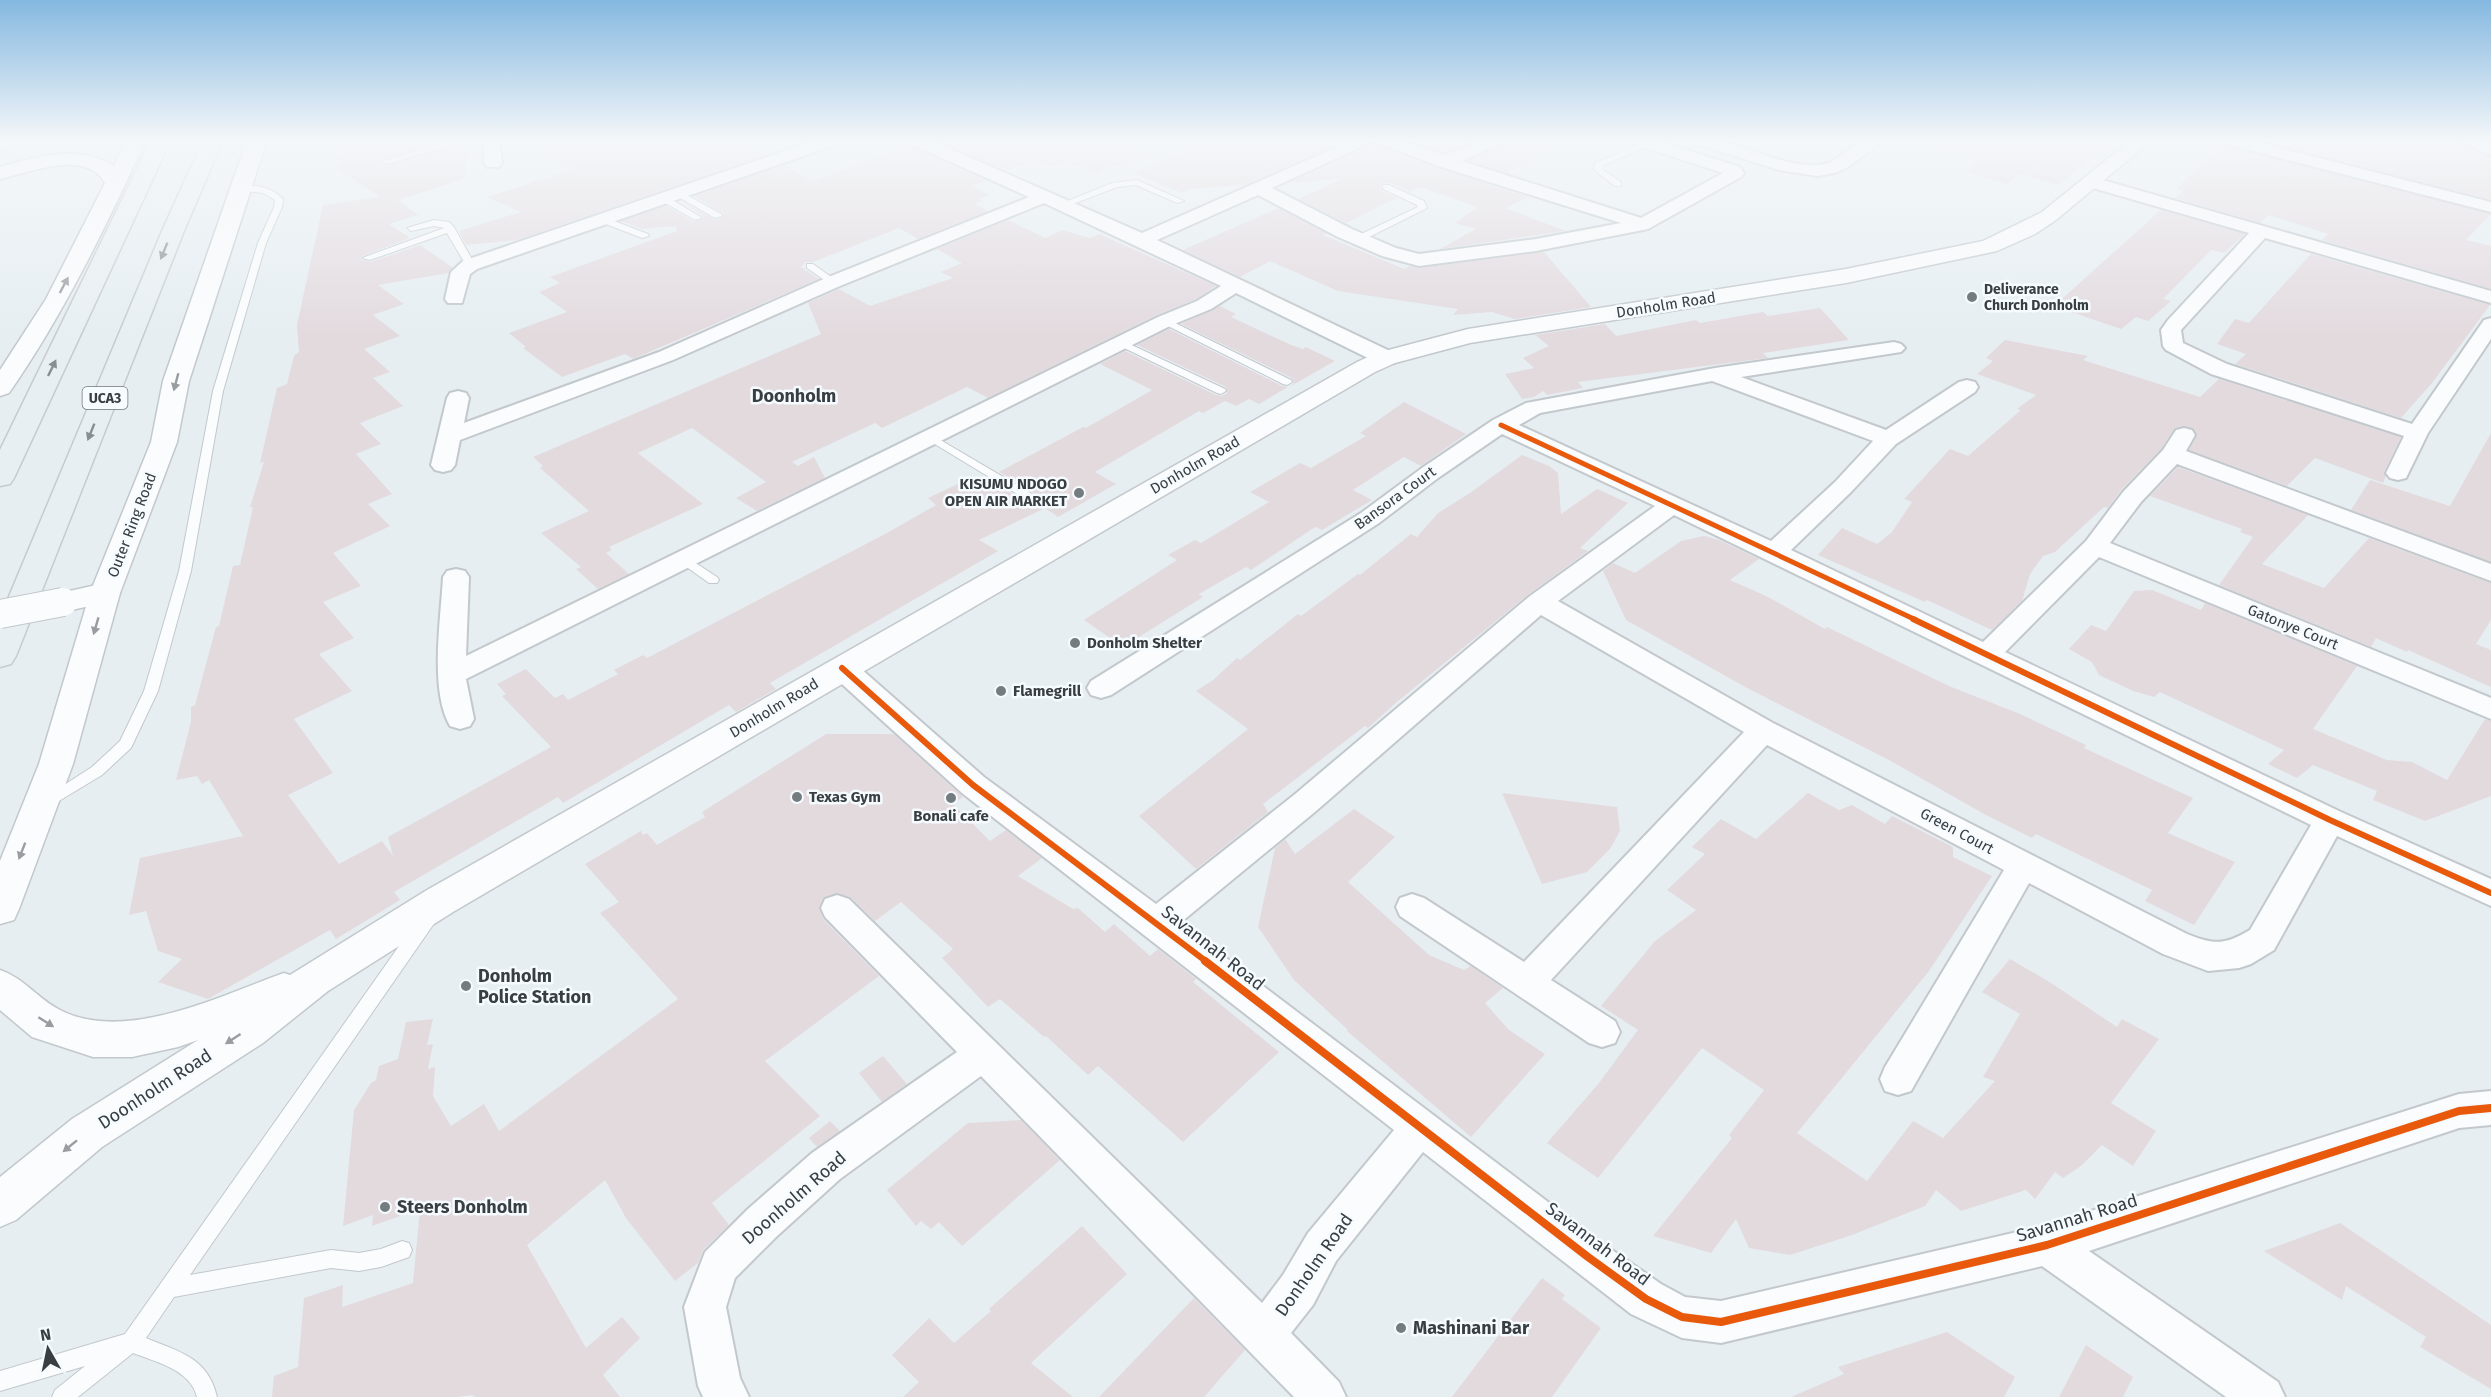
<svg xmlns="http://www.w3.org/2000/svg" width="2491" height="1397" viewBox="0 0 2491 1397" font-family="'Fira Sans',sans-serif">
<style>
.building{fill:#e3dade}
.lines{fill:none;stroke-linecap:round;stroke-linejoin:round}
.service-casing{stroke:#c2c8cc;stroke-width:2}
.minor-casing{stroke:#c2c8cc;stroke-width:4}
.tertiary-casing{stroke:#c2c8cc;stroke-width:3}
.secondary-casing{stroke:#c2c8cc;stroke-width:3}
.primary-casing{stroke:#c7cbcd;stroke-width:3}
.service{fill:#fbfcfd;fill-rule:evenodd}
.minor{fill:#fbfcfd;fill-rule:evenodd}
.tertiary{fill:#fbfcfd;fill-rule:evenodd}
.secondary{fill:#fbfcfd;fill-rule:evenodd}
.primary{fill:#e8eff2;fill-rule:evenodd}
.tertiary-bridge-casing{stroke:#c2c8cc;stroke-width:30;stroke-linecap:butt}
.tertiary-bridge{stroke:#fbfcfd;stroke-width:28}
.cycleway-far2-casing{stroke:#f5fbff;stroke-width:8}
.cycleway-far1-casing{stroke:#f5fbff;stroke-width:10}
.cycleway-casing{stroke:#f5fbff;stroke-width:12}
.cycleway-far2{stroke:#e8590c;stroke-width:5}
.cycleway-far1{stroke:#e8590c;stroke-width:6}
.cycleway{stroke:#e8590c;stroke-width:8}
.oneway{fill:#878e91}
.oneway2{fill:#9a9d9f}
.poi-dot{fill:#757c7f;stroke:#f5fbff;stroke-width:2}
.labels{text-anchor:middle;stroke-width:5;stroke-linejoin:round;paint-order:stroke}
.far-poi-label{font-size:14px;font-weight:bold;fill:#383e41;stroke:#f5fbff;text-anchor:start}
.shield{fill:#f5fbff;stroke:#71777a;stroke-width:1.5}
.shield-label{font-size:14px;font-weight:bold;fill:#383e41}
.street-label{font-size:15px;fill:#383e41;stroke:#f5fbff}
.poi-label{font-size:15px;font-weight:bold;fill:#383e41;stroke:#f5fbff;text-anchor:start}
.far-district-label{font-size:18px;font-weight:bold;fill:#383e41;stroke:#f5fbff}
.near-street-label{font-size:18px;fill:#383e41;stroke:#f5fbff}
.near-poi-label{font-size:18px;font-weight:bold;fill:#383e41;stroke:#f5fbff;text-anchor:start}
</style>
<rect width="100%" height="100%" fill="#e6eef2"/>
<g class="building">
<polygon points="335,140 448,140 378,161 379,164 386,166 469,140 464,179 398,200 418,215 389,224 410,238 360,257 361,260 371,262 420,245 453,268 449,273 378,285 404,304 373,315 400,336 364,349 390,372 373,378 403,406 360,423 381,444 356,454 392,494 368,504 390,526 333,553 361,586 323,602 354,638 319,654 352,691 294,719 333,773 288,795 339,864 382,841 393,856 388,837 551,747 502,696 506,694 497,684 526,669 555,698 563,694 568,700 618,674 614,670 643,655 647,658 887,533 936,505 928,498 969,479 976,484 987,478 1023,500 1029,501 1035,498 1033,492 999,472 1083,427 1086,428 1152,390 1100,364 1125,351 1216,395 1222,396 1227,393 1226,387 1137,345 1169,329 1282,386 1288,387 1259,404 1249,399 1236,406 1225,401 1203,413 1199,411 1095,472 1116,484 1058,517 1045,508 979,540 998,551 770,683 776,689 736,712 729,705 563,803 558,797 394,892 400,900 336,939 330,930 208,999 158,982 182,959 158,951 146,911 129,915 140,858 243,836 209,780 202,784 197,776 176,780 191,722 191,707 195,705 216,627 219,626 233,566 240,565 253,507 250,507 264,462 260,463 277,388 287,384 294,356 299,352 297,325 323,205 380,197 333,166 341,162 335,158 345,155 341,152 348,150"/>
<polygon points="524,140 740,140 767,155 517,240 466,245 459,231 521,212 487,197 574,169"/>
<polygon points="935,140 1116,140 1146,154 1094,174 1066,161 1050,167 1034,160 1007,171"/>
<polygon points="1217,140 1323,140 1334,146 1245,185 1190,189 1182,193 1132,173"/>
<polygon points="1404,140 1477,140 1445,153"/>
<polygon points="1505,140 1562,140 1506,173 1468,161 1502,146"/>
<polygon points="1941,140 2113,140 2058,185 2019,174 2007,184 1966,172 1982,159 1940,148"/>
<polygon points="2257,140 2460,140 2463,146 2491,157 2491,200"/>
<polygon points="1374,143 1437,168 1528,197 1505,208 1566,231 1440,249 1476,229 1455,223 1478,207 1420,187 1410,192 1390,183 1383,183 1381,185 1382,191 1397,198 1346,223 1298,199 1342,179 1289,183"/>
<polygon points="2222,144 2491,214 2466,240 2491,246 2491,289 2322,240 2328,234 2269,215 2260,223 2175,198 2183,191 2176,189"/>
<polygon points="910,146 986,180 973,186 989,195 978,199 983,201 974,204 988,211 918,239 899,228 813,262 805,262 801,267 819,279 633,359 625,354 562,377 523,348 526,347 509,333 567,312 539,292 560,283 550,277 677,231 676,226 642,229 621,221 666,206 694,222 704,219 703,216 681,201 716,220 724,217 723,213 694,196 784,165 813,181"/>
<polygon points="1278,208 1326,233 1323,235 1404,269 1410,266 1419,268 1544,252 1591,307 1515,319 1492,312 1453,315 1458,309 1338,291 1270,261 1240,277 1183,250"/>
<polygon points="2161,210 2245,234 2224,253 2211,250 2163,299 2171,301 2148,321 2136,317 2121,329 2054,306"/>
<polygon points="1008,220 1045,238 1062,230 1090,238 1099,234 1216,286 1196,299 1157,315 988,398 967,387 882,428 875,423 792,462 798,466 814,457 825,478 757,511 736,498 766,482 692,428 638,453 703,504 609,547 612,550 606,553 629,574 598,589 576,569 581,567 541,533 589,511 540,468 543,466 533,457 821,334 808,303 839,289 870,306 953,278 941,272 962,263 937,249"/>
<polygon points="2311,254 2490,305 2432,383 2401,418 2235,364 2246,354 2217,344 2235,319 2249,323"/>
<polygon points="1220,306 1236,314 1231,317 1291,345 1303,349 1306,347 1335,361 1289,387 1294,383 1292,378 1181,324"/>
<polygon points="1820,308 1849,340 1763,353 1768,358 1578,382 1583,388 1547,395 1543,391 1534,397 1522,399 1505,374 1534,368 1523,358 1549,346 1535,335 1605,324 1616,336 1696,320 1700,323 1763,312 1768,316"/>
<polygon points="2005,340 2088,356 2083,360 2200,397 2219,379 2401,437 2384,472 2386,476 2383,483 2315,458 2287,486 2189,450 2197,436 2194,429 2185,426 2175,428 2161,449 2121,490 2108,508 2104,507 2055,552 2043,556 2030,574 2022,601 1992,630 1927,600 1925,602 1818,555 1842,528 1877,544 1892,532 1912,502 1904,499 1950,449 1968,456 2021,410 2017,409 2036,395 1977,374 1993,361 1986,358"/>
<polygon points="1404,402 1466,434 1421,466 1404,457 1353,490 1372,500 1322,530 1315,527 1251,570 1246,567 1199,594 1203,597 1123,647 1084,620 1177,560 1168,555 1195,540 1201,543 1269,502 1250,492 1300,463 1311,468 1366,436 1360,433"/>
<polygon points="2491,433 2491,562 2351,510 2370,480 2450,506"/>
<polygon points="1522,455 1549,466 1558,473 1561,514 1597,489 1628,503 1580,548 1588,551 1529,594 1398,701 1368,728 1365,726 1263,804 1268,812 1196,869 1139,816 1248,729 1196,691 1213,680 1237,658 1240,660 1298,614 1301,616 1358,574 1360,575 1411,534 1417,537 1438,513 1470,493"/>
<polygon points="2178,467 2308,515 2262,564 2324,588 2369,538 2491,583 2491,620 2476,644 2491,650 2491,687 2408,650 2407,652 2376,638 2371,647 2219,585 2253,537 2240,532 2242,529 2150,496"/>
<polygon points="1704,536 1719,540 1759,559 1730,580 1768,597 1825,629 1827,627 1949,686 2020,714 2086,745 2084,748 2193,798 2168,833 2235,862 2194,925 2145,901 2152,890 2036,834 2032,838 1984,814 1889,760 1747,688 1626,620 1603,571 1613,563 1635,573 1681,541"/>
<polygon points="2152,590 2201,610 2205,603 2357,666 2313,729 2387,760 2412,762 2447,780 2485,719 2491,721 2491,796 2425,821 2373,800 2377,791 2313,765 2297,778 2268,764 2284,750 2160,692 2154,697 2133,691 2099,675 2092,662 2069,649 2091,625 2106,631 2134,591"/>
<polygon points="826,734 894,734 963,797 953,804 990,841 1006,830 1042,858 1018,876 1073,909 1078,908 1105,932 1114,924 1150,956 1158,949 1196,979 1193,982 1279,1052 1183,1142 1098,1066 1088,1075 1046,1036 1044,1037 1000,999 988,1007 942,958 953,949 901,902 875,921 850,897 838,893 824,897 819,907 823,919 879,976 765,1061 820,1116 712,1203 729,1225 703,1250 698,1263 675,1281 626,1218 605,1180 527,1245 586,1348 622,1317 640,1338 603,1375 620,1397 475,1397 473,1395 457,1397 272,1397 274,1376 298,1367 304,1298 343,1285 342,1307 413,1283 420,1209 372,1226 373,1215 343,1226 354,1110 371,1083 376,1080 379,1066 398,1059 406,1022 433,1019 427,1045 433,1044 428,1069 435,1067 433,1096 451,1126 484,1104 499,1131 678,999 600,913 619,902 585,864 641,831 643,835 647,833 657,845 705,817 702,812"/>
<polygon points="1502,793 1617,807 1620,831 1610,849 1587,872 1542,884"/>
<polygon points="1808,793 1839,810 1852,805 1885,824 1892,816 1953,847 1953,857 1992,876 1929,971 1797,1133 1867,1181 1913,1121 1943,1138 1995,1081 1983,1077 2020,1014 1982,992 2010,959 2048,981 2117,1027 2122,1019 2159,1039 2111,1103 2156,1131 2133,1166 2102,1145 2081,1166 2063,1178 2055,1172 2035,1199 2026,1190 1961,1211 1936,1190 1925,1206 1852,1235 1790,1255 1749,1248 1736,1219 1711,1253 1653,1236 1732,1138 1729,1135 1764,1090 1702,1048 1598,1178 1547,1143 1599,1083 1638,1030 1601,1006 1655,941 1696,910 1667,890 1705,854 1692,847 1721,819 1756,839"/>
<polygon points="1354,809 1395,837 1348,882 1429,955 1464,970 1471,966 1503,988 1485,1003 1509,1030 1545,1054 1471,1137 1347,1031 1348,1030 1294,980 1258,927 1275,848 1285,839 1295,854"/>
<polygon points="883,1056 907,1084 882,1102 859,1073"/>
<polygon points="1021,1120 1060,1160 962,1246 939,1222 931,1229 921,1221 916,1226 887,1190 968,1123"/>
<polygon points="830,1121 840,1131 817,1147 809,1138"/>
<polygon points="2340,1223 2491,1325 2491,1389 2420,1347 2426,1337 2346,1286 2342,1300 2264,1251"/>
<polygon points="1082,1226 1127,1274 1031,1363 1073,1397 903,1397 919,1382 892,1355 929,1318 954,1343 991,1311 989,1309"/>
<polygon points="1542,1278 1565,1295 1562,1299 1601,1328 1552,1397 1452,1397"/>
<polygon points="1194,1298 1245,1350 1204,1397 1099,1397"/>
<polygon points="1947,1332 2015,1377 2004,1397 1791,1397 1844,1374 1838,1367"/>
<polygon points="2086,1345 2133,1377 2123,1397 2059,1397"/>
</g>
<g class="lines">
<g class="service-casing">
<g id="service">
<polygon points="455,140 467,140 387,164 380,162"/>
<polygon points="1325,140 1336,140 1353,147 1346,149"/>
<polygon points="1651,140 1661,140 1602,166 1602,169 1621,182 1621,186 1615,186 1594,170 1595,163"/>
<polygon points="1137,180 1184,201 1177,203 1136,185 1117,187 1065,207 1058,205 1112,183"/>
<polygon points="1383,185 1389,185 1424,201 1427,208 1361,241 1355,241 1355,237 1418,207 1417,205 1383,189"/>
<path d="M238 186C254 184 272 187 283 199L282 207 266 243 223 391 191 571 158 691 131 748 102 775 49 807 44 806 42 802 44 798 92 767 120 741 144 691 179 571 213 391 258 243 274 207 275 200 263 193 238 190Z"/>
<polygon points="678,190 721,214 722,216 715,218 675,195 674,193"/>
<polygon points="660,196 666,196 702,218 695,220 660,200"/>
<polygon points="601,216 648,234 649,236 642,238 598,221 598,217"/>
<polygon points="434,220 449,222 454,227 475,265 473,267 467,267 447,233 370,260 362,258 444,228 434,226 411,231 407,228"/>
<polygon points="807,264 813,264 838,282 830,284 807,268"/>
<polygon points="1165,318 1291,380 1292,382 1287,385 1283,384 1162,323 1160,321"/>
<polygon points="1121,340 1225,389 1226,391 1221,394 1217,393 1118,345 1116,343"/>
<polygon points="932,435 1032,494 1034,496 1028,499 1024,498 928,440 928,436"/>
<polygon points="685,556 717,577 719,580 717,583 709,583 681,563 679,560 681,557"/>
<path d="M427 914 433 915 435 920 433 925 190 1275 331 1250 359 1253 381 1249 402 1241 409 1243 412 1250 409 1257 381 1267 359 1271 331 1268 174 1297 146 1338C179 1352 208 1357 217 1397H197C191 1370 156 1362 133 1353L78 1397H52L55 1390 85 1366 0 1391V1371L125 1334 421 915Z"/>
</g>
</g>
<g class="minor-casing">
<g id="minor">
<polygon points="483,140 499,140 502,163 499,167 487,167 484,163"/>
<polygon points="817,140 840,140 838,144 477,269 470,274 462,303 448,303 445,299 451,272 463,261"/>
<path d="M909 140H930L1142 233 1353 140H1397L1445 155 1482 140H1503L1501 144 1462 161 1641 218 1723 173 1634 144 1632 140H1656L1740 167 1744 173 1741 177 1648 229 1536 251 1419 266 1382 256 1338 237 1258 195 1157 240 1394 353 1397 358 1394 363 1386 364 1378 363 1236 293 1211 309 1172 325 466 679 474 719 470 726 460 729 450 726C429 690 441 618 443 577L447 571 456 569 465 571 469 577 466 656 1158 317 1197 301 1221 286 1044 203 840 286 673 360 460 440 455 465 451 470 443 472 435 470 431 465 447 398 450 393 458 391 466 393 469 398 464 423 659 352 826 278 1029 197 911 144ZM1374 141 1438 166 1621 223 1536 239 1419 254 1396 248 1352 229 1272 188Z"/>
<path d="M1695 140C1737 137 1775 167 1817 165 1838 165 1849 144 1867 140 1872 138 1880 140 1885 140L1848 167 1835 173 1817 176 1779 170 1697 144Z"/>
<polygon points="2223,140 2249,140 2491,202 2491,212 2225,144"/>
<polygon points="2462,140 2483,140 2491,144 2491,155 2464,144"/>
<polygon points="2092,177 2491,291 2491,303 2265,238 2181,330 2183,343 2227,364 2412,424 2484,320 2491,318 2491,339 2428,433 2406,478 2398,480 2390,478 2386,473 2404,436 2211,374 2166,350 2163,346 2161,330 2168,320 2249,233 2086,186 2083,182 2086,178"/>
<path d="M1894 342 1901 344 1905 348 1901 352 1741 377 1886 430 1959 382 1967 380 1975 382 1978 387 1975 392 1896 444 1851 492 1791 550 1983 642 2086 541 2123 492 2163 450 2176 430 2184 428 2192 430 2195 435 2186 451 2491 564V581L2177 464 2141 502 2110 543 2491 698V719L2099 557 2005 652 2341 812 2491 879V906L2337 836 2274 950 2251 964 2239 968 2208 971 2163 954 2029 883 1911 1091 1898 1095 1885 1091 1880 1079 1885 1067 2004 870 1767 745 1551 980 1615 1021 1620 1032 1615 1043 1602 1047 1589 1043 1400 916 1396 907 1400 898 1412 894 1424 898 1524 962 1744 732 1541 615 1316 811 1180 923 1602 1243 1661 1284 1685 1297 1721 1301 2047 1225 2459 1094 2491 1091V1125L2459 1128 2089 1251 2278 1382 2285 1397H2226L2042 1266 1721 1343 1682 1338 1631 1314 1423 1152 1336 1261 1313 1305 1291 1333 1339 1382 1346 1397H1294L981 1076 840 1179 776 1237 735 1278 726 1307 740 1378 749 1397H703L698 1386 684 1307 705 1252 748 1209 812 1153 957 1052 825 917 821 908 825 899 837 895 849 899 1262 1303 1283 1275 1308 1233 1394 1130 962 793 832 675 828 668 832 661 842 659 852 661 984 777 1156 904 1294 795 1530 596 1655 506 1502 434 1438 478 1379 523 1111 695 1101 698 1091 695 1087 688 1091 681 1361 513 1422 468 1493 420 1526 403 1715 368ZM1712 381 1873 441 1835 482 1771 541 1519 425 1540 413ZM1674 515 2311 825 2250 930C2225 945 2214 945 2187 934L1773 723 1558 601Z"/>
</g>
</g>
<g class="tertiary-casing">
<polygon id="tertiary" points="105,583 116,586 120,593 116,600 63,612 52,609 48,602 52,595"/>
</g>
<g class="secondary-casing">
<g id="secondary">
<polygon points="0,140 22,140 19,144 0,150"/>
<path d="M127 140H146C105 228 64 314 9 393L0 396V370L46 299 105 183C88 149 29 172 0 179V167C36 156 80 144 114 166Z"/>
<polygon points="247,140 267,140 189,381 177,442 120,593 73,764 19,909 14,920 0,924 0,861 39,764 90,593 151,442 163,381"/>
<path d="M2131 140H2152L2056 220 2035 234 1997 251 1846 283 1470 343 1395 363 1375 372 453 912 328 991 263 1043 102 1147 16 1220 0 1227V1177L72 1119 198 1040 178 1047 132 1057H93L32 1037 0 1010V970C24 978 38 999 60 1010 125 1044 222 995 284 973L290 975 427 890 1357 362 1377 353 1468 329 1846 269 1983 241 2042 212Z"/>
</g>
</g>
<g class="primary-casing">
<g id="primary">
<polygon points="151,140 171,140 14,478 10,484 0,486 0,450"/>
<polygon points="203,140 223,140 184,231 16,656 11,664 0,667 0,618 162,231"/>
</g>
</g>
<use href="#service" class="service"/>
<use href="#minor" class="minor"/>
<use href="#tertiary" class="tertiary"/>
<use href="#secondary" class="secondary"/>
<use href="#primary" class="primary"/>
<g class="tertiary-bridge-casing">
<polyline id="tertiary-bridge" points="0,614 63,602"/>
</g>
<use href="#tertiary-bridge" class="tertiary-bridge"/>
<g class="cycleway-far2-casing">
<polyline id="cycleway-far2" points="1501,425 1916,620"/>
</g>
<g class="cycleway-far1-casing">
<g id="cycleway-far1">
<polyline points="1913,619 2330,820 2491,893"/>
<polyline points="842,668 973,785 1207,962"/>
</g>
</g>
<g class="cycleway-casing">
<polyline id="cycleway" points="1205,961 1588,1257 1646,1299 1682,1317 1721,1322 2047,1245 2459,1111 2491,1108"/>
</g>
<use href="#cycleway-far2" class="cycleway-far2"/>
<use href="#cycleway-far1" class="cycleway-far1"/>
<use href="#cycleway" class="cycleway"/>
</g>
<defs><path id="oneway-solid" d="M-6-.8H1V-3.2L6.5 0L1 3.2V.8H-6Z" transform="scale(1.5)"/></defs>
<g class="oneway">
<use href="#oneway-solid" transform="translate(164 251) rotate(112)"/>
<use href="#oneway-solid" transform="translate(52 368) rotate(-64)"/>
<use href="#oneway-solid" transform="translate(91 432) rotate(112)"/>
</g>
<g class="oneway2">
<use href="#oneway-solid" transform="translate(64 285) rotate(-62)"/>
<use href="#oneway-solid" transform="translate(176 382) rotate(105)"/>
<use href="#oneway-solid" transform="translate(96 626) rotate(106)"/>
<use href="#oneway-solid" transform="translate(22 851) rotate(111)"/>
<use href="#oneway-solid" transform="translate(46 1022) rotate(32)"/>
<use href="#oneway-solid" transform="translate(233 1039) rotate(147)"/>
<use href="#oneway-solid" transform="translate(70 1146) rotate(141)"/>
</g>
<linearGradient id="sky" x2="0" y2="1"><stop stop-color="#85b8e0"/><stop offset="0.42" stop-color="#f4f7f9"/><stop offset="1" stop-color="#f4f7f9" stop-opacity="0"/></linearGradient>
<rect width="2491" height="335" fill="url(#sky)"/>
<g class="poi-dot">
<circle cx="1972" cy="297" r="6"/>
<circle cx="1079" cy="493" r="6"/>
<circle cx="1075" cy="643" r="6"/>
<circle cx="1001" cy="691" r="6"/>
<circle cx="797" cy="797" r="6"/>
<circle cx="951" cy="798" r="6"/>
<circle cx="466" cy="986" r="6"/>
<circle cx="385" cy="1207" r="6"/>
<circle cx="1401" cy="1328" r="6"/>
</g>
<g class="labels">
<g class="far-poi-label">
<text x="1984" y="294">Deliverance<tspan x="1984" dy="16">Church Donholm</tspan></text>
</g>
<rect class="shield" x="82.5" y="387" width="45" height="22" rx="4.5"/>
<g class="shield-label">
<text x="105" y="403">UCA3</text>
</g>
<g class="street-label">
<text transform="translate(1666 305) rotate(-9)" y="5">Donholm Road</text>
<text transform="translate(1195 465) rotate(-30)" y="5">Donholm Road</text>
<text transform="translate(1395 498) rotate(-36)" y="5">Bansora Court</text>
<text transform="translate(132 525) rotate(-69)" y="5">Outer Ring Road</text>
<text transform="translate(2293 627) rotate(22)" y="5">Gatonye Court</text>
<text transform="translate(774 708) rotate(-31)" y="5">Donholm Road</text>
<text transform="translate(1957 831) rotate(28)" y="5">Green Court</text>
</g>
<g class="poi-label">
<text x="1067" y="489" text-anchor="end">KISUMU NDOGO<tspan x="1067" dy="17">OPEN AIR MARKET</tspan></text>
<text x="1087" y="648">Donholm Shelter</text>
<text x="1013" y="696">Flamegrill</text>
<text x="809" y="802">Texas Gym</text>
<text x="951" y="821" text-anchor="middle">Bonali cafe</text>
</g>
<g class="far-district-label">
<text x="794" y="402">Doonholm</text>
</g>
<g class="near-street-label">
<text transform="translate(1213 948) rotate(38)" y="6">Savannah Road</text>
<text transform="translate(155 1089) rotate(-33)" y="6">Doonholm Road</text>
<text transform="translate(794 1198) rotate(-41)" y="6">Doonholm Road</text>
<text transform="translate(2077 1218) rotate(-17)" y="6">Savannah Road</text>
<text transform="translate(1598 1244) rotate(37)" y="6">Savannah Road</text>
<text transform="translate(1314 1265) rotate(-55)" y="6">Donholm Road</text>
</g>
<g class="near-poi-label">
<text x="478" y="982">Donholm<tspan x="478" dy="21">Police Station</tspan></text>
<text x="397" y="1213">Steers Donholm</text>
<text x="1413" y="1334">Mashinani Bar</text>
</g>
</g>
<g transform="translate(48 1349) rotate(351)" stroke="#f5fbff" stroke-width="4.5" paint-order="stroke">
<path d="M0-4.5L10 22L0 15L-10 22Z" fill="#383e41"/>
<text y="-9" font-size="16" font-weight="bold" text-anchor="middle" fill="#383e41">N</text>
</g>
</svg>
